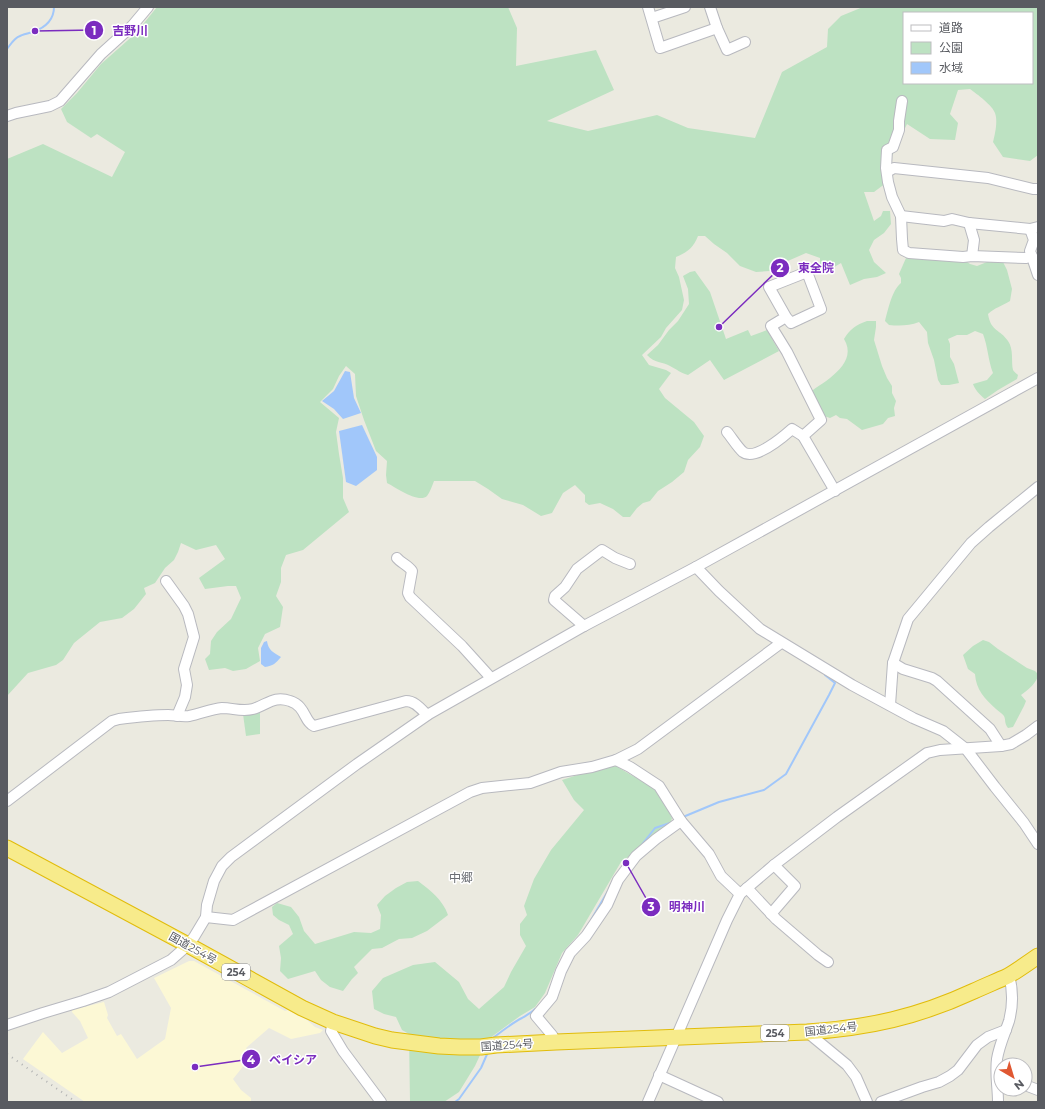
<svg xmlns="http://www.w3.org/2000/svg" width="1045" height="1109" viewBox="0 0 1045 1109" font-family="Montserrat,'Noto Sans JP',sans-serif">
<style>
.commercial{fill:#fcf8d5}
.green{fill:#bde2c2;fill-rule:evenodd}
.water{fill:#a1c7fa}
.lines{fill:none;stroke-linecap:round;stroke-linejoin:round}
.stream{stroke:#a1c7fa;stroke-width:2}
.minor-casing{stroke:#b8b9bf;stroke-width:12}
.highway-casing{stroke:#e1bc0b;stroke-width:17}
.minor{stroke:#fff;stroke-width:10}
.highway{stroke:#f7eb8b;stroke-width:15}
.rail{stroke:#b1b2b2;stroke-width:2;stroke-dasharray:1 5;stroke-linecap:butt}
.labels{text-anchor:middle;stroke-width:3;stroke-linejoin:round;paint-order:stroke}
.shield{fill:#fff;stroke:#8b8c90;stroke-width:1}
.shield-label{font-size:10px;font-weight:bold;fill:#595b61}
.street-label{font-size:11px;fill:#595b61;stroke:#fff}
.neighbourhood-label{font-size:12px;fill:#6a6d73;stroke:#fff}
.leader{fill:none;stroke:#7b2cbf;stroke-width:1.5}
.callout-dot{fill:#7b2cbf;stroke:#fff;stroke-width:1.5}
.mark-label{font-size:12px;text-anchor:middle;font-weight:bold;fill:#fff}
.callout-label{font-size:12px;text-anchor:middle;font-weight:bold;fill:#7b2cbf;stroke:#fff;stroke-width:3;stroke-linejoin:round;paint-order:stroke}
</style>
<rect width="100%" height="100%" fill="#ebeae0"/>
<polygon class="commercial" points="189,961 194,961 285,1011 288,1010 307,1020 315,1027 323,1030 320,1033 291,1039 269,1028 246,1048 252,1056 252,1059 248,1063 245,1064 233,1079 241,1090 251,1098 251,1102 85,1102 23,1059 43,1032 62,1053 88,1038 80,1021 72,1012 72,1010 104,1002 108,1015 107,1018 117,1036 121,1034 137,1059 165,1039 171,1008 154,978"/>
<g class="green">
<path d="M157 7H508L517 28 516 66 596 50 614 90 547 121 588 131 657 115 688 128 755 138 782 72 827 47 828 29 841 16 863 7H1038V155L1030 161 1003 157 993 142C995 134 998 121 995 113 993 106 977 94 970 89L958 90 950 114 958 123 955 140 930 139 907 124 883 175 886 183 874 192H864L874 221 881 216 883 211H890L891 224 884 233 874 240 869 250 874 262 886 273 877 277 864 279 850 285 841 263 831 269 820 265V258L806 253 781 264 770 271 756 272 740 266 727 253 714 244 705 236H698C693 248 688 252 676 257L675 268 679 277 684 300 682 310 666 328 661 337 642 355 649 365 666 370 671 373 659 389 665 398 694 422 704 436 700 447 688 460 684 472 672 482 658 491 650 501 643 503 637 508 630 517H623L613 509 600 503 589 505 585 502V495L575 485 563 493 552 513 541 516 523 505 502 499 488 489 475 481H434C432 486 430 492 427 496 419 504 395 487 387 483L386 475 387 461 376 451 364 420 356 396 355 374 346 366 339 376 333 389 320 402 339 418 336 432 339 454 343 478V498L349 512 303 550 286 555 281 568V582L276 596 283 607 280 627 265 634 258 648 260 661 246 669 233 671 225 668 209 670 205 659 210 654 211 641 217 632 231 619 241 598 236 586H228L205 589 199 578 225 559 216 545 196 550 181 543 178 552 174 560 165 568 155 583 144 588 146 594 134 609 122 618 100 622 74 643 63 660 56 665 28 673 7 696V159L43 144 112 177 125 152 97 134 91 138 67 122 61 109 77 93 101 64 136 33ZM904 13H1032V83H904Z"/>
<path d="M916 257 927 260 936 259 964 260 970 264 977 266 992 260 1003 262 1007 270 1012 289 1010 301C1002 306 994 308 988 314 991 332 1000 329 1008 341 1014 349 1011 363 1013 370 1014 372 1016 373 1018 375L1017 379 998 390 985 399C980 395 975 390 973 384L987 380 993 373C988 360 988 347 983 334L975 331 967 335H957L948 339 950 344V357L954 364 959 383 949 385H941L938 380 934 360 928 343 927 332 919 322C909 326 899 326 889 325L885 321C888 310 892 290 901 283V278L899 274 906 258Z"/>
<path d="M695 271 710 292 726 339 748 330 751 336 767 330 779 351 724 380 710 360 688 375C679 372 678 370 670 366 662 361 655 364 647 355L658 345 669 330 678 321 689 304 688 289 683 276 690 272Z"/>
<path d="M867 321H876V327L874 340 882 366 887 378 892 386V393L896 401 894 408 895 416 888 418 883 424 862 430 847 419 840 418 836 415 830 418 824 416 813 394V390C829 379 858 362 844 339 850 329 856 325 867 321Z"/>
<path d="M983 640 989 642 998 649 1027 668 1035 671 1038 674C1038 682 1028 690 1021 695L1026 701 1024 706 1013 727 1008 728C1004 723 1006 720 1004 716 1002 713 998 711 996 709 985 699 976 690 975 674L968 669 963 655 973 646Z"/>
<polygon points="260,711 260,734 246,736 243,714"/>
<polygon points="616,766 631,775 657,789 672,818 670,826 621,862 578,935 562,953 545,993 535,1007 520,1016 490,1038 481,1053 475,1066 459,1092 444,1102 410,1102 409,1034 402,1030 396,1017 384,1014 374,1009 372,991 383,978 413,965 435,962 459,982 468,999 479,1009 504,987 511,972 526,946 520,935 520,924 527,915 524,906 534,879 551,850 584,810 574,800 562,780 590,771"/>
<path d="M418 881C430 890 443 900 448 915L427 931 412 938 399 939 382 948 372 949 354 967 358 973 352 979 343 991 330 987 321 980 315 971 288 979 280 971 281 958 279 946 293 934 289 925 279 920 273 915 272 907 277 903 291 907 299 917 304 931 315 944 354 932 371 933 380 929 381 915 377 905 385 896 396 888 407 882Z"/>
</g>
<g class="water">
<polygon points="345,371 350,372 354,398 361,413 343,419 334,409 322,401 334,391"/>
<polygon points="362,425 377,457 377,470 356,486 346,482 339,431"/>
<path d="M267 641C268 650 274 653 281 657 276 663 273 666 265 667L261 664V648L264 642Z"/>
</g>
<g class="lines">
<g class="stream">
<path d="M7 49C11 44 14 38 20 36 24 34 29 33 33 32 44 28 54 20 54 7"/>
<polyline points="683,817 719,802 764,790 786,774 829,695 835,683 825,675"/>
<polyline points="640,847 655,828 670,823"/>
<polyline points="591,920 608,891"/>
<path d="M493 1038C502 1031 512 1023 522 1018 527 1015 531 1013 535 1009"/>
<polyline points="455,1102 459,1099 481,1068 488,1052"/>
</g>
<g class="minor-casing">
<g id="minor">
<polyline points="648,7 660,48 717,28 710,7"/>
<polyline points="652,18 685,7"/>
<polyline points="717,28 727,50 745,42"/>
<polyline points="902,101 899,121 899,130 893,147 887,150 886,168 888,182 892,197 901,216 902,239 903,250 909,253 963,257 972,256 1026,258 1032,256"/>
<polyline points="7,116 16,113 50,106 60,101 101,54 132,26 148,7"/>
<polyline points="887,172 894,168 988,178 1033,189 1038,189"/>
<polyline points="901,216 944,221 952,219 969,223 1030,229 1038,227"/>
<polyline points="969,223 974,240 972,256"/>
<polyline points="1030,229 1034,240 1030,251 1038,275"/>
<polyline points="786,317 791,323 821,309 807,272 769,287 786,317 771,326 787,352 821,420 803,436 835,491"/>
<path d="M727 432C732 438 738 448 743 452 755 461 783 437 792 429L803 436"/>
<path d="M397 558C401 563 408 565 412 571L408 593 410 597 462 646 491 678"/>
<polyline points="696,567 719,591 760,629 852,685 913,718 943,731 966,749 995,787 1024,823 1038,844"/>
<polyline points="166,581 184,606 188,614 194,637 184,669 187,685 185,697 177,716"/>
<polyline points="584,626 554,600 555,596 565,587 577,569 602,550 615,558 630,564"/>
<polyline points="893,663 903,669 932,678 937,681 990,729 1001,746"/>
<polyline points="890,705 893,663 908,619 971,543 989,527 1038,487"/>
<polyline points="616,760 630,767 659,786 681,821 709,854 721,876 740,894"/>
<path d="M7 801 112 721 119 719C135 717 152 715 168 715 175 715 182 717 189 716 200 714 211 709 222 708 233 708 242 712 253 709 267 705 274 695 290 701 306 706 304 722 314 726L406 701C415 701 421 709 427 715"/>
<polyline points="747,888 776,919 818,955 828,962"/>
<polyline points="771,914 795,886 774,865"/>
<polyline points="206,917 233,920 470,792 482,788 530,783 561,772 592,767 616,760 638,749 781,643"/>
<polyline points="333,1022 331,1031 343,1051 381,1102"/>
<polyline points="7,1025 43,1013 83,1001 109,992 171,960 188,945 194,937 206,917 207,905 214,881 222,866 231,857 357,764 429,714 584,626 696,567 1038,378"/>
<polyline points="807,1032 847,1065 856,1077 867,1102"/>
<polyline points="556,1042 552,1035 536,1016 552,997 561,971 570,953 586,936 607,905 618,880 636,856 656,839 681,821"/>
<polyline points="659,1075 718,1102"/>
<polyline points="1025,1085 1038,1090"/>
<polyline points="648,1102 727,920 740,894 774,865 837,817 927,753 940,750 1001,746 1011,744 1026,735 1038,726"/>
<polyline points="881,1102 922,1087 939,1082 950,1076 958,1070 977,1045 988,1037 1006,1030"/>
<path d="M998 1102C998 1087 995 1074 997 1059 999 1046 1005 1033 1009 1021 1013 1006 1013 990 1009 975"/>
</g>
</g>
<g class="highway-casing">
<path id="highway" d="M7 848 188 945 302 1008 333 1022 375 1036 392 1040 439 1046 460 1047H481L496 1045 556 1042 807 1032C868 1028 918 1017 974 991 985 986 997 981 1008 976 1018 970 1028 963 1038 956"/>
</g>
<use href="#minor" class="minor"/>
<use href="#highway" class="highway"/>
<polyline class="rail" points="7,1054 76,1102"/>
</g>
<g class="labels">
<g class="shield">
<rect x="222" y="964" width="28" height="16" rx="3"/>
<rect x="761" y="1025" width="28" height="16" rx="3"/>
</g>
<g class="shield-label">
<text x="236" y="976">254</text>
<text x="775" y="1037">254</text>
</g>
<g class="street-label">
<text transform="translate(193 948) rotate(29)" y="4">国道254号</text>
<text transform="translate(831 1029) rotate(-6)" y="4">国道254号</text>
<text transform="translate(507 1045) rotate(-4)" y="4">国道254号</text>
</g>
<g class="neighbourhood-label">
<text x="461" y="882">中郷</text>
</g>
</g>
<path class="leader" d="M35 31L94 30M719 327L780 268M626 863L651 907M195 1067L251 1059"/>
<g class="callout-dot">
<circle cx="35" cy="31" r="4"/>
<circle cx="719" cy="327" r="4"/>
<circle cx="626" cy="863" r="4"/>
<circle cx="195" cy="1067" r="4"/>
<circle cx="94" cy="30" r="10"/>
<circle cx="780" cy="268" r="10"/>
<circle cx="651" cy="907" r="10"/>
<circle cx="251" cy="1059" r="10"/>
</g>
<g class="mark-label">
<text x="94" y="35">1</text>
<text x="780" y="272">2</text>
<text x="651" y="911">3</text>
<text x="251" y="1064">4</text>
</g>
<g class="callout-label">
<text x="130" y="35">吉野川</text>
<text x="816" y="272">東全院</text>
<text x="687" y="911">明神川</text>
<text x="293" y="1064">ベイシア</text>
</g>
<rect width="1045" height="1109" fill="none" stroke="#595b61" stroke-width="16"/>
<rect x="903" y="12" width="130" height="72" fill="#ffffff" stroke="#bdbdc0"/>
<rect x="911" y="25" width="20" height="6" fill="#ffffff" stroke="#bdbdc0"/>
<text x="939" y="32" font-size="12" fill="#595b61">道路</text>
<rect x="911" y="42" width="20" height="12" fill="#bde2c2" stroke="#bdbdc0"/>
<text x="939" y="52" font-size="12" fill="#595b61">公園</text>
<rect x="911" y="62" width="20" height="12" fill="#a1c7fa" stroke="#bdbdc0"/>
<text x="939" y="72" font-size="12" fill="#595b61">水域</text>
<g transform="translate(1013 1077) rotate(142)"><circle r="19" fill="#ffffff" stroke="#bdbdc0"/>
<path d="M0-3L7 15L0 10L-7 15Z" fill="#e05832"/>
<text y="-6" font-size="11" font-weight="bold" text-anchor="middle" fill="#595b61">N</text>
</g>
</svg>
